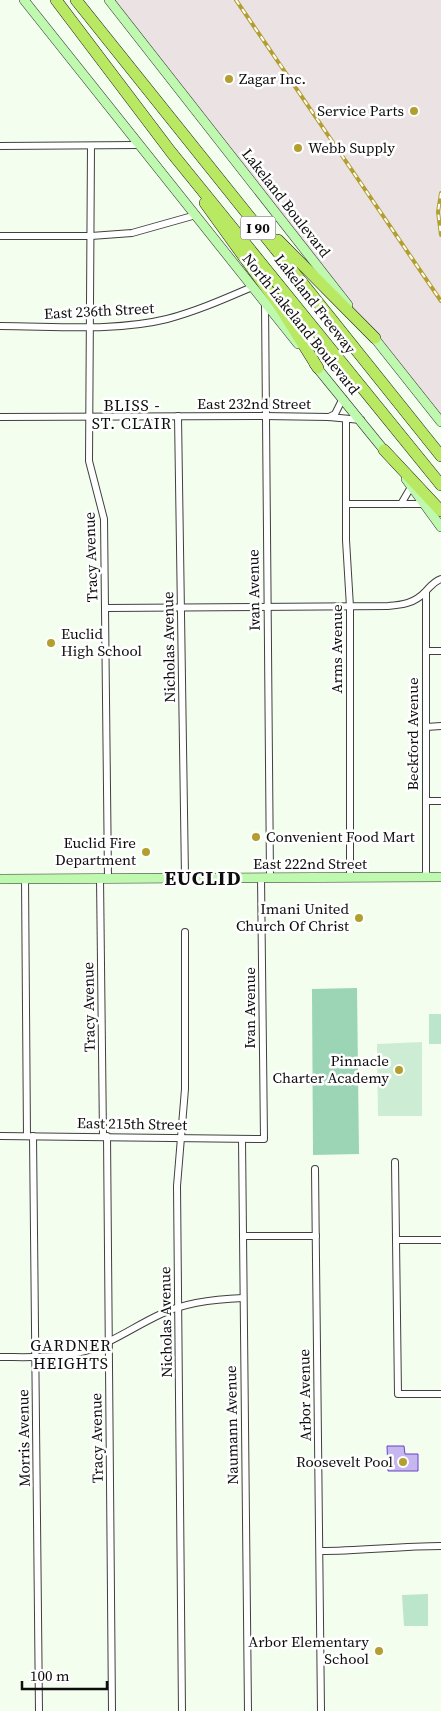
<svg xmlns="http://www.w3.org/2000/svg" width="441" height="1711" viewBox="0 0 441 1711" font-family="'Source Serif 4',serif">
<style>
.industrial{fill:#ebe2e4}
.green{fill:#bbe6cb}
.forest{fill:#9bd5b5}
.pitch{fill:#ccedd4}
.water{fill:#c7b7f1;stroke:#6944c3}
.lines{fill:none;stroke-linecap:round;stroke-linejoin:round}
.street-casing{stroke:#404040;stroke-width:8}
.secondary-casing{stroke:#2f2f2f;stroke-width:10}
.highway-casing{stroke:#1e1e1e;stroke-width:12}
.street{stroke:#fff;stroke-width:6}
.secondary{stroke:#bff9af;stroke-width:9}
.highway{stroke:#b9e962;stroke-width:11}
.rail-casing{stroke:#b29f30;stroke-width:4}
.rail{stroke:#fff;stroke-width:2;stroke-dasharray:5.5;stroke-linecap:butt}
.poi-dot{fill:#b29f30;stroke:#fff;stroke-width:2}
.labels{text-anchor:middle;stroke-width:5;stroke-linejoin:round;paint-order:stroke}
.shield{fill:#fff;stroke:#565656;stroke-width:1}
.shield-label{font-size:14px;font-weight:bold;fill:#0d0d0d}
.poi-label{font-size:15px;fill:#0d0d0d;stroke:#fff;text-anchor:end}
.street-label{font-size:15px;fill:#0d0d0d;stroke:#fff}
.neighbourhood-label{font-size:16px;letter-spacing:1px;fill:#0d0d0d;stroke:#fff}
.district-label{font-size:20px;font-weight:bold;letter-spacing:1px;fill:#0d0d0d;stroke:#fff}
</style>
<rect width="100%" height="100%" fill="#f3feef"/>
<polygon class="industrial" points="109,0 441,0 441,422"/>
<g class="green">
<rect x="429" y="1014" width="12" height="30"/>
<polygon points="428,1594 428,1626 404,1626 402,1595"/>
</g>
<polygon class="forest" points="357,988 359,1154 313,1155 312,989"/>
<polygon class="pitch" points="422,1042 422,1116 378,1116 377,1044"/>
<polygon class="water" points="387,1446 404,1446 405,1454 418,1454 418,1471 388,1471"/>
<g class="lines">
<g class="street-casing">
<g id="street">
<polyline points="0,146 138,145"/>
<polyline points="91,146 89,461 104,519 108,878"/>
<polyline points="0,236 91,236 132,233 196,215"/>
<polyline points="265,303 270,877"/>
<path d="M0 326C54 326 114 332 167 319 197 311 224 299 252 287"/>
<polyline points="178,416 185,877"/>
<polyline points="0,417 264,416 329,417 361,420"/>
<polyline points="329,417 335,414 343,398"/>
<polyline points="346,420 346,540 350,607 350,877"/>
<polyline points="346,504 423,504"/>
<polyline points="401,504 411,487"/>
<path d="M106 608 388 606C402 605 415 603 425 592 431 586 433 582 441 579"/>
<polyline points="426,651 441,651"/>
<polyline points="426,727 441,726"/>
<polyline points="426,801 441,801"/>
<polyline points="426,877 426,592"/>
<polyline points="25,878 27,1136"/>
<polyline points="100,878 103,1136"/>
<polyline points="0,1136 264,1139 261,877"/>
<polyline points="33,1136 39,1711"/>
<polyline points="107,1136 112,1711"/>
<polyline points="242,1139 248,1711"/>
<polyline points="395,1162 398,1394 441,1394"/>
<polyline points="315,1169 321,1711"/>
<polyline points="243,1236 316,1236"/>
<polyline points="396,1240 441,1240"/>
<path d="M0 1357C30 1357 63 1359 92 1349 116 1340 137 1325 161 1314 186 1302 215 1299 243 1298"/>
<path d="M320 1551C361 1551 400 1546 441 1546"/>
<polyline points="182,1711 177,1186 185,1089 185,932"/>
</g>
</g>
<g class="secondary-casing">
<g id="secondary">
<polyline points="24,0 298,344"/>
<polyline points="109,0 348,305"/>
<polyline points="372,335 441,422"/>
<polyline points="314,364 388,455"/>
<polyline points="406,479 441,527"/>
<polyline points="0,879 441,877"/>
</g>
</g>
<g class="highway-casing">
<g id="highway">
<polyline points="56,0 171,152 441,485"/>
<polyline points="76,0 441,456"/>
<polyline points="205,203 280,307 318,368"/>
<polyline points="278,240 375,338"/>
<polyline points="384,450 441,511"/>
</g>
</g>
<use href="#street" class="street"/>
<use href="#secondary" class="secondary"/>
<use href="#highway" class="highway"/>
<g class="rail-casing">
<g id="rail">
<polyline points="236,0 441,301"/>
<polyline points="441,193 438,212 441,235"/>
</g>
</g>
<use href="#rail" class="rail"/>
</g>
<g class="poi-dot">
<circle cx="229" cy="79" r="5"/>
<circle cx="414" cy="111" r="5"/>
<circle cx="298" cy="148" r="5"/>
<circle cx="51" cy="643" r="5"/>
<circle cx="256" cy="837" r="5"/>
<circle cx="146" cy="852" r="5"/>
<circle cx="359" cy="918" r="5"/>
<circle cx="399" cy="1070" r="5"/>
<circle cx="403" cy="1462" r="5"/>
<circle cx="379" cy="1651" r="5"/>
</g>
<g class="labels">
<rect class="shield" x="240.5" y="216.5" width="35" height="23" rx="4"/>
<g class="shield-label">
<text x="258" y="233">I 90</text>
</g>
<g class="poi-label">
<text x="239" y="84" text-anchor="start">Zagar Inc.</text>
<text x="404" y="116">Service Parts</text>
<text x="308" y="153" text-anchor="start">Webb Supply</text>
<text x="61" y="639" text-anchor="start">Euclid<tspan x="61" dy="17">High School</tspan></text>
<text x="266" y="842" text-anchor="start">Convenient Food Mart</text>
<text x="136" y="848">Euclid Fire<tspan x="136" dy="17">Department</tspan></text>
<text x="349" y="914">Imani United<tspan x="349" dy="17">Church Of Christ</tspan></text>
<text x="389" y="1066">Pinnacle<tspan x="389" dy="17">Charter Academy</tspan></text>
<text x="393" y="1467">Roosevelt Pool</text>
<text x="369" y="1647">Arbor Elementary<tspan x="369" dy="17">School</tspan></text>
</g>
<g class="street-label">
<text transform="translate(286 203) rotate(52)" y="5">Lakeland Boulevard</text>
<text transform="translate(315 304) rotate(52)" y="5">Lakeland Freeway</text>
<text transform="translate(99 311) rotate(-3)" y="5">East 236th Street</text>
<text transform="translate(301 324) rotate(51)" y="5">North Lakeland Boulevard</text>
<text x="254" y="409">East 232nd Street</text>
<text transform="translate(91 557) rotate(-92)" y="5">Tracy Avenue</text>
<text transform="translate(254 590) rotate(-91)" y="5">Ivan Avenue</text>
<text transform="translate(169 647) rotate(-91)" y="5">Nicholas Avenue</text>
<text transform="translate(337 649) rotate(-90)" y="5">Arms Avenue</text>
<text transform="translate(413 734) rotate(-90)" y="5">Beckford Avenue</text>
<text x="310" y="869">East 222nd Street</text>
<text transform="translate(89 1007) rotate(-91)" y="5">Tracy Avenue</text>
<text transform="translate(250 1008) rotate(-90)" y="5">Ivan Avenue</text>
<text transform="translate(132 1124) rotate(1)" y="5">East 215th Street</text>
<text transform="translate(166 1322) rotate(-91)" y="5">Nicholas Avenue</text>
<text transform="translate(305 1395) rotate(-91)" y="5">Arbor Avenue</text>
<text transform="translate(232 1425) rotate(-91)" y="5">Naumann Avenue</text>
<text transform="translate(24 1438) rotate(-91)" y="5">Morris Avenue</text>
<text transform="translate(97 1438) rotate(-91)" y="5">Tracy Avenue</text>
</g>
<g class="neighbourhood-label">
<text x="132" y="411">BLISS -<tspan x="132" dy="18">ST. CLAIR</tspan></text>
<text x="71" y="1351">GARDNER<tspan x="71" dy="18">HEIGHTS</tspan></text>
</g>
<g class="district-label">
<text x="203" y="885">EUCLID</text>
</g>
</g>
<path d="M22 1681v8h85v-8" fill="none" stroke="#0d0d0d" stroke-width="2.5"/>
<text x="30" y="1681" font-size="15" fill="#0d0d0d" stroke="#ffffff" stroke-width="4" paint-order="stroke">100 m</text>
</svg>
